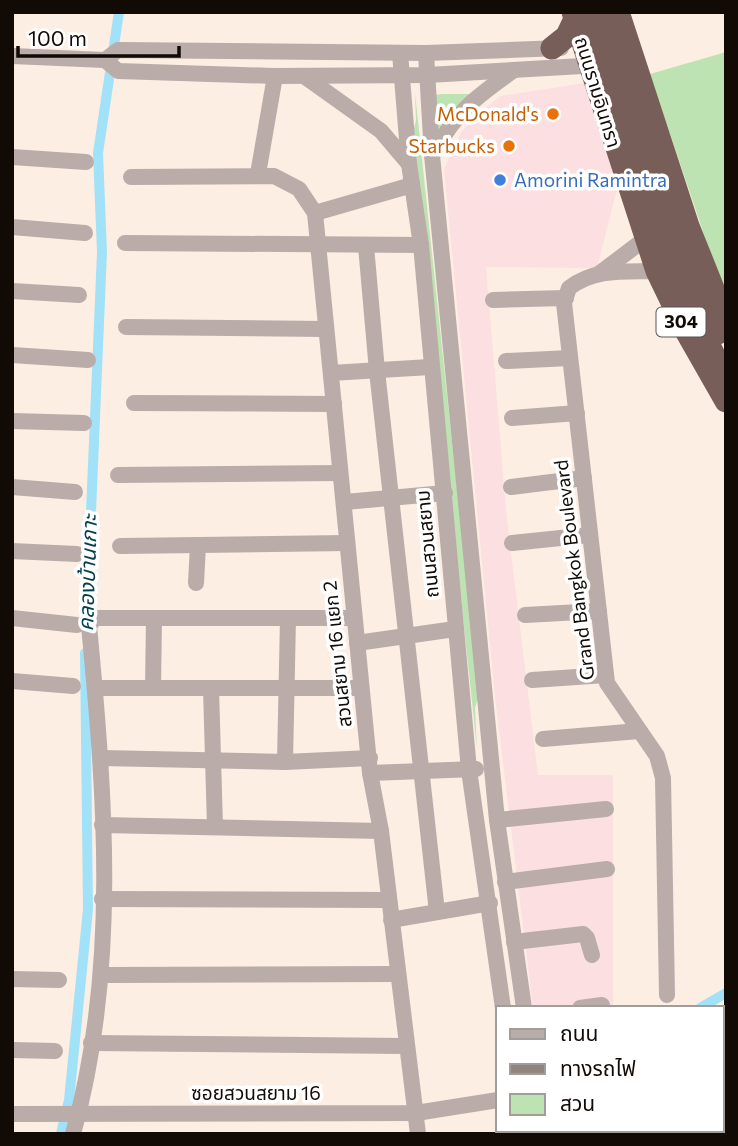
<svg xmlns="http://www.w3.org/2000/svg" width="738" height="1146" viewBox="0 0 738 1146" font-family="Commissioner,'Noto Sans Thai',sans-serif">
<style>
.commercial{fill:#fbdfe1}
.green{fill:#bee3b3}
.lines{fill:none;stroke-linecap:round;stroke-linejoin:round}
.canal{stroke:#a1e2f8;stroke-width:10}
.minor{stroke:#b9aca9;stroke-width:16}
.highway{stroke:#785e58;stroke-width:23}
.rail{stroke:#90847c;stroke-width:3.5;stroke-dasharray:10 5;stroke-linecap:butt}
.highway-bridge{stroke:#785e58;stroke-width:23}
.food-dot{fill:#e8710a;stroke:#fff;stroke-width:2.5}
.shop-dot{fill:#3f7fe0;stroke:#fff;stroke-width:2.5}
.labels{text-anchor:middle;stroke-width:7;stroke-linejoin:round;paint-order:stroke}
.shield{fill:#fff;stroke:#585450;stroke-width:2}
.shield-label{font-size:18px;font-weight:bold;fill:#110a05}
.street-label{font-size:19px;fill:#110a05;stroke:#fff}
.food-label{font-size:19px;fill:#c56008;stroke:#fff;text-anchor:end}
.shop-label{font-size:19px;fill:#366cbe;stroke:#fff;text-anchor:start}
.water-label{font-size:21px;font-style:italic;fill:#05404f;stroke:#fff}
</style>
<rect width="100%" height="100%" fill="#fdeee3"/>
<polygon class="commercial" points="584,83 619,181 597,268 486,267 506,511 538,775 613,775 613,1008 533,1008 495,697 444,169 461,132 482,110 501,96"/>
<g class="green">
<polygon points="726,52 726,300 650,74"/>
<polygon points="415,93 479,695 475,708 477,749 412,135 416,121"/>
<polygon points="442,94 473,94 437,134 433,95"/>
</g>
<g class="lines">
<g class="canal">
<polyline points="86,630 102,252 98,153 119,12"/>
<polyline points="700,1008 726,993"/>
<polyline points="585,1130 585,1134"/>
<polyline points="61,1134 69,1100 88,909 85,653"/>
</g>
<g class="minor">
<polyline points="400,53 409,164 421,245 469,770 503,1008"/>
<polyline points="426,53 432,155 497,820 524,1008"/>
<polyline points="12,56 105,60 118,71 275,76 428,75 600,65"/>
<polyline points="105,60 118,50 426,53 561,48"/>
<polyline points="304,76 381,131 409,164"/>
<path d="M432 155C457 111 473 99 514 70"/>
<polyline points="12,157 86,162"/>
<polyline points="258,174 275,76"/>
<polyline points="131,177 274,176 299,189 315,213 370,773 381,831 418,1134"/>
<polyline points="315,213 412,185"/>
<polyline points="12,227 85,233"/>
<polyline points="125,243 421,245"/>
<polyline points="366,246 377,371 437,912"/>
<path d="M657 271C625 272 595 268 569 288L564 303 607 683 657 756 663 778 667 995"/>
<polyline points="600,273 645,239"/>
<polyline points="12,291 79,295"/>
<polyline points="493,300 566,298"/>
<polyline points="126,327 325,329"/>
<polyline points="12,355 88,360"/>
<polyline points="506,361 570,358"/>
<polyline points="331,373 430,367"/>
<polyline points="134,403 334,404"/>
<polyline points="512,418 577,413"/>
<polyline points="12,421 84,423"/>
<polyline points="118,475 340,473"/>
<polyline points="12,487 75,492"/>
<polyline points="511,487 584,478"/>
<polyline points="345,502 445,493"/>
<polyline points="512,543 590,535"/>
<polyline points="120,546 347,543"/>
<polyline points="12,551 77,554"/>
<polyline points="196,583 198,545"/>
<polyline points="525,615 599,611"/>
<polyline points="12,618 77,625"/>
<polyline points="357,643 455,629"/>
<polyline points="532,680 606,675"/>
<polyline points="12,681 73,686"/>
<polyline points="95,688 361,688"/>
<polyline points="153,688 154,619"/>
<polyline points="211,688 215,827"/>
<polyline points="543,739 639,731"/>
<polyline points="101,758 285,762 370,758"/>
<polyline points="285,762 288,618"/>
<polyline points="370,773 476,769"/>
<polyline points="497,820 606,809"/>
<polyline points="102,825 381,831"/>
<polyline points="505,882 607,869"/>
<polyline points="102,899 387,900"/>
<polyline points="391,920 490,903"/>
<polyline points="514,942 583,934 587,938 592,955"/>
<polyline points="103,975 398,974"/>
<polyline points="12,979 59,980"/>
<polyline points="580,1008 602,1005"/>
<polyline points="91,1043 405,1046"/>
<polyline points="12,1050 55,1051"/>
<polyline points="12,1114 416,1113 498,1100"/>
<polyline points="518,1130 518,1134"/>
<polyline points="542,1130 542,1134"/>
<path d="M73 1134C119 969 105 795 89 626L95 618H353"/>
</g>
<g class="highway">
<polyline points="573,12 657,271 685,329 726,401"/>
<polyline points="618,12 688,226 726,321"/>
<polyline points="552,48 567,36 575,19"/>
</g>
<polyline class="rail" points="597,12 680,264 726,363"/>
<g class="highway-bridge">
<polyline points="587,12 669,263 726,380"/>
<polyline points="605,12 691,271 718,333"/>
</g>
</g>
<g class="food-dot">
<circle cx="553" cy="114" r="7"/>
<circle cx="509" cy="146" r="7"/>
</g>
<circle class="shop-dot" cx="500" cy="180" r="7"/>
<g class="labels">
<rect class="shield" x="656.5" y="307.5" width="49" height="29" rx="5"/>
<g class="shield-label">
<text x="681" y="328">304</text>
</g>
<g class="street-label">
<text transform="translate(598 92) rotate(73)" y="7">ถนนรามอินทรา</text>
<text transform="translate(427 544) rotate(-95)" y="7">ถนนสวนสยาม</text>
<text transform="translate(574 570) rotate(-97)" y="7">Grand Bangkok Boulevard</text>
<text transform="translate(337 654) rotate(-96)" y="7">สวนสยาม 16 แยก 2</text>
<text x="256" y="1100">ซอยสวนสยาม 16</text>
</g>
<g class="food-label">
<text x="539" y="121">McDonald's</text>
<text x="495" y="153">Starbucks</text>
</g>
<g class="shop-label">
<text x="514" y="187">Amorini Ramintra</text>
</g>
<g class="water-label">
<text transform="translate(88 573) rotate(-88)" y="7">คลองบ้านเกาะ</text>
</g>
</g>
<rect width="738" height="1146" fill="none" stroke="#110a05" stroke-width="28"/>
<rect x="496" y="1006" width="228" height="126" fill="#ffffff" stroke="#a09d9b" stroke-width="2"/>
<rect x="510" y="1029" width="35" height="10" fill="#b9aca9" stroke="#a09d9b" stroke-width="2"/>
<text x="560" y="1041" font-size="21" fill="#110a05">ถนน</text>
<rect x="510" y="1064" width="35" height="10" fill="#90847c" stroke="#a09d9b" stroke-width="2"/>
<text x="560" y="1076" font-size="21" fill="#110a05">ทางรถไฟ</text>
<rect x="510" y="1094" width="35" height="21" fill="#bee3b3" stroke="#a09d9b" stroke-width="2"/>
<text x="560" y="1111" font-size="21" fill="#110a05">สวน</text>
<path d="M18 46v10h161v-10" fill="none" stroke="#110a05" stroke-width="3.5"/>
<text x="28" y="46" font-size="21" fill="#110a05" stroke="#ffffff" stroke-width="5" paint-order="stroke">100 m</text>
</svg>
